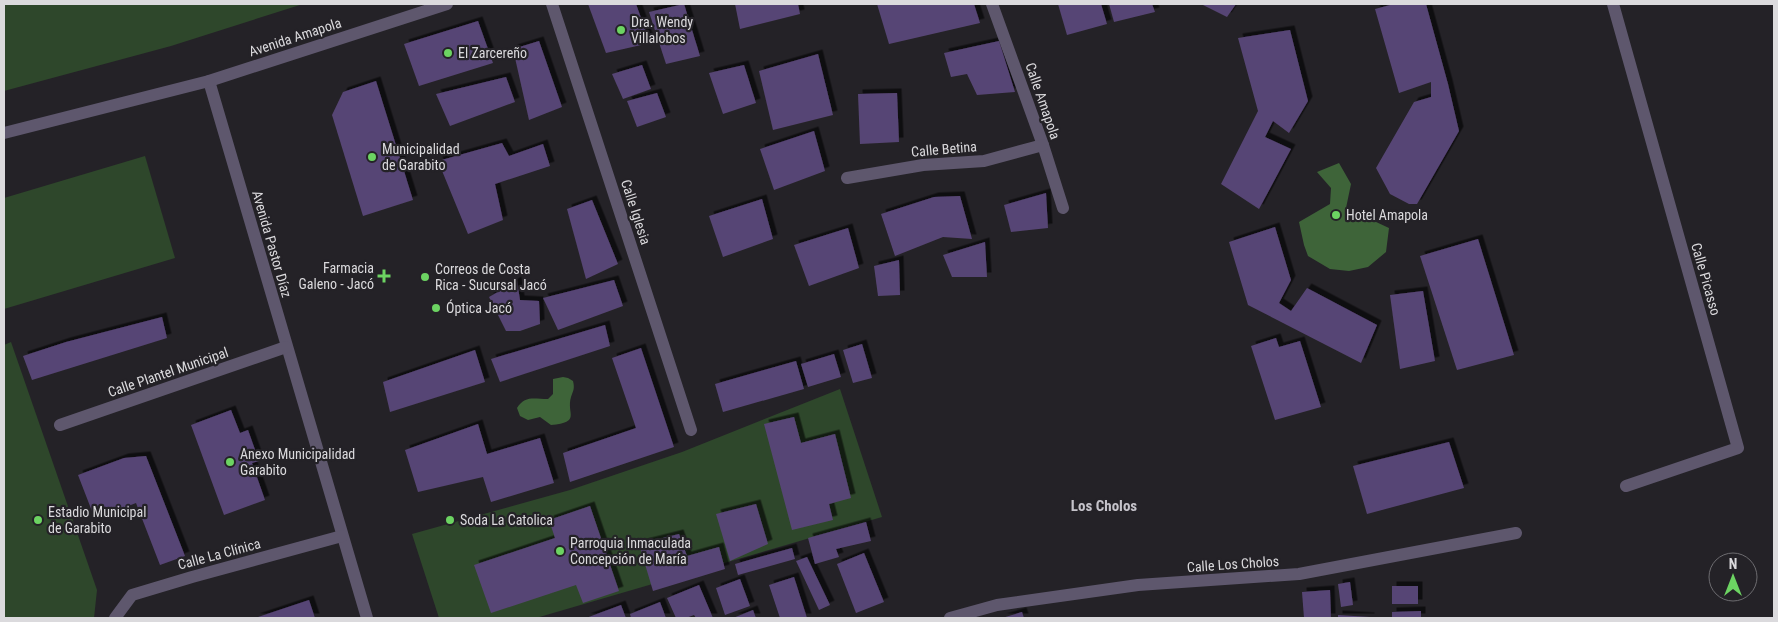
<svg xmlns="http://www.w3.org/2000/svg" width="1778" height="622" viewBox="0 0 1778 622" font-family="'Roboto Condensed',sans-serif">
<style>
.green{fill:#2e472b}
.water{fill:#3e6439}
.building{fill:#574574;filter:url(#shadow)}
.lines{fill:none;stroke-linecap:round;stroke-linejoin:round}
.minor{stroke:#5e576d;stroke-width:12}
.poi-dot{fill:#6cd362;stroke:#242227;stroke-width:2}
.labels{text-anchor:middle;stroke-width:4.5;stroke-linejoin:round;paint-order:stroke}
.poi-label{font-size:14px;fill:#dbdadd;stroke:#242227;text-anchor:start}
.street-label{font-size:14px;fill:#dbdadd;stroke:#242227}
.neighbourhood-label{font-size:15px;font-weight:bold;fill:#c5c3ca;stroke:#242227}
</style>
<defs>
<filter id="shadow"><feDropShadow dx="4.5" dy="-4.5" stdDeviation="0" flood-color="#0009"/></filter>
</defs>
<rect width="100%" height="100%" fill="#242227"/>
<g class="green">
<polygon points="4,4 303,4 171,46 4,91"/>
<polygon points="145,156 175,258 4,309 4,198"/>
<polygon points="11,342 97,590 94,618 4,618 4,345"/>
<polygon points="840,389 882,517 536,618 439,618 412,534 570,490 682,452"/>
</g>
<g class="water">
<polygon points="1339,163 1351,184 1346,208 1389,228 1386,252 1368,267 1349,271 1330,269 1308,256 1304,245 1299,222 1330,204 1331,188 1317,172"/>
<path d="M563 377 568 378 573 381C575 389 573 391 571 397 566 414 582 422 551 425L540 417 528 420 520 416 517 408C525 395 534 399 548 399L553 394V379Z"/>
</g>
<g class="building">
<polygon points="588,4 636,4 650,43 606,53"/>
<polygon points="684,4 700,56 666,64 649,12"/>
<polygon points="735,4 798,4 800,14 740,29"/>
<polygon points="877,4 974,4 980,23 889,44"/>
<polygon points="1058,4 1101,4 1107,24 1067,35"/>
<polygon points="1109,4 1152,4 1155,12 1114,22"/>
<polygon points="1201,4 1236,4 1227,17"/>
<polygon points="1394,4 1426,4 1448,84 1459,131 1417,204 1409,204 1390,194 1376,168 1414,102 1431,97 1431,82 1399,93 1375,9"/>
<polygon points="478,21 493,63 419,86 404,44"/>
<polygon points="1290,30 1308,101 1289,133 1273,121 1265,137 1291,149 1259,209 1221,184 1258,111 1238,38"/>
<polygon points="539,41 562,107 529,120 513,49"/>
<polygon points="999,41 1015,92 977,95 967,74 951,77 944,53"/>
<polygon points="818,54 833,115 773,130 759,71"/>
<polygon points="642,65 651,89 623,99 612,74"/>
<polygon points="744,65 756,103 723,114 709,73"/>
<polygon points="506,77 515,102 450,126 436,94"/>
<polygon points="376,81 413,200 363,216 332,115 343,92"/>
<polygon points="657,93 666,117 637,127 627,101"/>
<polygon points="897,93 899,142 860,144 858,94"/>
<polygon points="814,131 825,171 774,190 760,149"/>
<polygon points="502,143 509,156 543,144 550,166 495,184 503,220 468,234 438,161"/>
<polygon points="1046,193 1048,228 1011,232 1004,205"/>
<polygon points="960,196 972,239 943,237 895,256 881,214 934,197"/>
<polygon points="762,199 773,239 723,257 709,216"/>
<polygon points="592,200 618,264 586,279 567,209"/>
<polygon points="1275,227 1291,280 1279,303 1291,311 1307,288 1377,325 1361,363 1248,305 1229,242"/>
<polygon points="848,228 859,268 809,286 794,245"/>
<polygon points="1478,239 1514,355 1457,370 1420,256"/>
<polygon points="985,242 987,277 952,277 943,255"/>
<polygon points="899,260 900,295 878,296 874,266"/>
<polygon points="614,280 623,306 558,330 543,298"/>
<polygon points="517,281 520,300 539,301 540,324 520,331 506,331 489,297"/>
<polygon points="1423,291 1435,361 1400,369 1390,295"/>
<polygon points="162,317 167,338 32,380 23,356 66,342"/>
<polygon points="605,325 610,346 500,382 491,359"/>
<polygon points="1276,338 1279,347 1300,341 1321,407 1275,420 1251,346"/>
<polygon points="862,344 872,378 853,383 843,350"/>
<polygon points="641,348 674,447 570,482 563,453 636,428 612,358"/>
<polygon points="475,350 485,382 390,412 383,382"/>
<polygon points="834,354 841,377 808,387 801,364"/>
<polygon points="796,361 804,389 723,412 715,384"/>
<polygon points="231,410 240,433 248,430 259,461 252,463 265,500 224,515 191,425"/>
<polygon points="794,417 801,443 835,434 851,498 829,504 833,520 792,530 764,424"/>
<polygon points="478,424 487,454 540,438 554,483 491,502 483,477 418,492 405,450"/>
<polygon points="1449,442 1464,488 1367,514 1353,466"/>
<polygon points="146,456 185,556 160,565 136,503 95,519 78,475 124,458"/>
<polygon points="756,504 768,544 730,561 716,514"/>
<polygon points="590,506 619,591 583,603 576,585 491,613 474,565 555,538 549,520"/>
<polygon points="866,522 871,541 836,549 839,557 815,564 808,538"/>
<polygon points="679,534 687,556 719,547 725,569 653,591 639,544"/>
<polygon points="792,548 795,559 738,575 735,564"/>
<polygon points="864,553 884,602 856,613 837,564"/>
<polygon points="807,557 830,605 819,610 796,561"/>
<polygon points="794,577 807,618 780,618 769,585"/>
<polygon points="740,579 750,606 725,615 716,588"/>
<polygon points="1350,582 1353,605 1341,607 1338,584"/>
<polygon points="699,585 713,618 696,618 694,615 686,618 676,618 667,598"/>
<rect x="1392" y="586" width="26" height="18"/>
<polygon points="1330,590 1331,618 1304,618 1302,592"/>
<polygon points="309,600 315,618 255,618"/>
<polygon points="660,602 666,618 631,618 630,614"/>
<polygon points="621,605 626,618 586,618"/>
<polygon points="753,610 756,618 733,618"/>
<polygon points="1421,611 1421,618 1392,618 1392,612"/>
<polygon points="1022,612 1024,618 1002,618"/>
<polygon points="1338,615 1370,617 1370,618 1338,618"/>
</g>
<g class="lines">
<g class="minor">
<polyline points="552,4 691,430"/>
<polyline points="992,4 1043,145 1063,208"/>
<polyline points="1613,4 1738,448 1626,486"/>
<polyline points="209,81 367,618"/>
<polyline points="4,133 209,81 447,4"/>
<polyline points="847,178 923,165 984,161 1043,145"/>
<polyline points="60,425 286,347"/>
<polyline points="115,618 132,595 192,577 342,536"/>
<polyline points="950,618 997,605 1138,585 1299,574 1516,533"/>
</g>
</g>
<g class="poi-dot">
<circle cx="621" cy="30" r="5"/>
<circle cx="448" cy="53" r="5"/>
<circle cx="372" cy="157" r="5"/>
<circle cx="1336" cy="215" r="5"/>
<path d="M381.5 268.5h5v5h5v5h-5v5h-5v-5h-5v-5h5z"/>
<circle cx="425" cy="277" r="5"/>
<circle cx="436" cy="308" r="5"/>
<circle cx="230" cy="462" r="5"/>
<circle cx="38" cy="520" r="5"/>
<circle cx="450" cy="520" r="5"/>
<circle cx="560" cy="551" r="5"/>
</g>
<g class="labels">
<g class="poi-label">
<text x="631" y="27">Dra. Wendy<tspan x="631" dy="16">Villalobos</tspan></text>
<text x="458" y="58">El Zarcereño</text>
<text x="382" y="154">Municipalidad<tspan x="382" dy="16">de Garabito</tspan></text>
<text x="1346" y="220">Hotel Amapola</text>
<text x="374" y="273" text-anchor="end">Farmacia<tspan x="374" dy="16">Galeno - Jacó</tspan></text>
<text x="435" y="274">Correos de Costa<tspan x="435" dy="16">Rica - Sucursal Jacó</tspan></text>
<text x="446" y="313">Óptica Jacó</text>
<text x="240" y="459">Anexo Municipalidad<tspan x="240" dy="16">Garabito</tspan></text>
<text x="48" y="517">Estadio Municipal<tspan x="48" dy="16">de Garabito</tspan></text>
<text x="460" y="525">Soda La Catolica</text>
<text x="570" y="548">Parroquia Inmaculada<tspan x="570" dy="16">Concepción de María</tspan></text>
</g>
<g class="street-label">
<text transform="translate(295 37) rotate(-18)" y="5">Avenida Amapola</text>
<text transform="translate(1043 101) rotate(71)" y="5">Calle Amapola</text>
<text transform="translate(944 149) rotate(-5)" y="5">Calle Betina</text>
<text transform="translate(636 212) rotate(72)" y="5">Calle Iglesia</text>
<text transform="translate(272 244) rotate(74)" y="5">Avenida Pastor Díaz</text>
<text transform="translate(1706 279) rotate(74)" y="5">Calle Picasso</text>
<text transform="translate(168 372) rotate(-19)" y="5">Calle Plantel Municipal</text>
<text transform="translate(219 554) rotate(-15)" y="5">Calle La Clínica</text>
<text transform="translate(1233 564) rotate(-4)" y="5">Calle Los Cholos</text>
</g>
<g class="neighbourhood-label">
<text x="1104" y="511">Los Cholos</text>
</g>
</g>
<rect width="1778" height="622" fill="none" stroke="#dbdadd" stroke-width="10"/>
<g transform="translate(1733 577)"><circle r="24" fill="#242227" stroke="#6d6c70"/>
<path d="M0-4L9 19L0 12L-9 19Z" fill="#6cd362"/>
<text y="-8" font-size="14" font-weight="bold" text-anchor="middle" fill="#dbdadd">N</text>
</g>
</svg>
